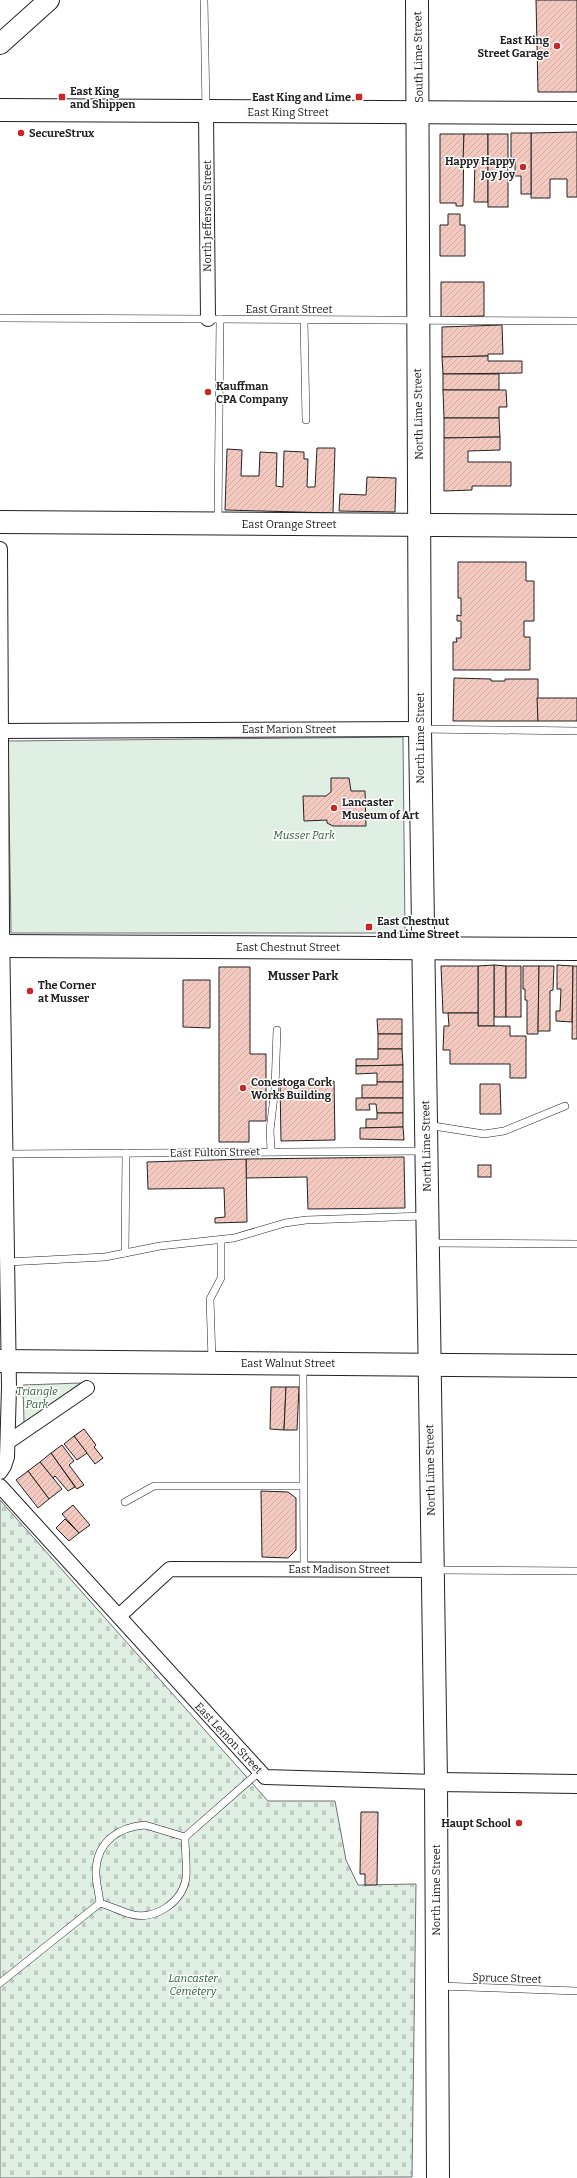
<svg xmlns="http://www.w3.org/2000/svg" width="577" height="2178" viewBox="0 0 577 2178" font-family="Bitter,serif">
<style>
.green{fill:#e0efe3;stroke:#6f6f6f}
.cemetery{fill:url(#cemetery-stones);stroke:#6f6f6f}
.building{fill:url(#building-hatch);stroke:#222}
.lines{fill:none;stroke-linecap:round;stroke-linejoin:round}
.service-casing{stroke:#222;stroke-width:8}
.minor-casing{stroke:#222;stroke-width:16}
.tertiary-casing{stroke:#222;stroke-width:20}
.secondary-casing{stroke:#222;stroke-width:22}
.primary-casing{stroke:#222;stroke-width:24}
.trunk-casing{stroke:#222;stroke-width:24}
.service{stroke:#fff;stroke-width:7}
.minor{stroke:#fff;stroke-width:14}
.tertiary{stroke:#fff;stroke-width:18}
.secondary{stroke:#fff;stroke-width:20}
.primary{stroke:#fff;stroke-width:22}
.trunk{stroke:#fff;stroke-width:22}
.poi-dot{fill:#c62828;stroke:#fff;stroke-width:1.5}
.labels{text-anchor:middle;stroke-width:3;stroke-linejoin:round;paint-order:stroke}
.poi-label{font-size:11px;font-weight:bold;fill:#222;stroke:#fff;text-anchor:start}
.street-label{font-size:11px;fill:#222;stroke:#fff}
.park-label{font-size:11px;font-style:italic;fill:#2f5e38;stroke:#fff}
.neighbourhood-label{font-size:12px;font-weight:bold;fill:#222;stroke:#fff}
</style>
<defs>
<pattern id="cemetery-stones" width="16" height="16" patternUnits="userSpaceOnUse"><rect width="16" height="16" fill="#e0efe3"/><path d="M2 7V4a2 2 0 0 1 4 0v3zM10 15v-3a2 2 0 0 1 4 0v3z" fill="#c0cdc2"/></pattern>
<pattern id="building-hatch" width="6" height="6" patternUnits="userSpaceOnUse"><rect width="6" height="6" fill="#f3c9c0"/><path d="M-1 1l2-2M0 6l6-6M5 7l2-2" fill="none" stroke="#d0aca5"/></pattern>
</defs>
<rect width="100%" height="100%" fill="#fff"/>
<g class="green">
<polygon points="403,737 405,933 11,933 8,741"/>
<polygon points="81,1383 24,1423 23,1385"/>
</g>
<polygon class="cemetery" points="0,1500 268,1801 335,1801 346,1860 358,1885 416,1884 412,2177 0,2178"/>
<g class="building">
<polygon points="536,0 577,0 577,92 538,92"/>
<polygon points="577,132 577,197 567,197 567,179 550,179 550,198 531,198 531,133"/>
<polygon points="511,133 531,133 531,194 521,194 521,176 515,176 515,158 511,158"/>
<polygon points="440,134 464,134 463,206 456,206 456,203 440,203"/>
<polygon points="464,134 488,134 488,202 474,202 475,160 463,160"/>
<rect x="488" y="134" width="20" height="73"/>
<polygon points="448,214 460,214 460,225 465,225 465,256 440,256 440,225 448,225"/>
<polygon points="441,282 484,282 484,316 441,317"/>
<polygon points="502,325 503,354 488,354 488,356 442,357 442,327"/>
<polygon points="488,356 488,361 522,361 522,373 443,374 442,357"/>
<rect x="443" y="374" width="56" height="16"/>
<polygon points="443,390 506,390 507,407 499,407 499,418 444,418"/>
<polygon points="444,418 499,418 500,437 444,438"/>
<polygon points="500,437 500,450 468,451 468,462 511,462 511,486 472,486 472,490 444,491 444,438"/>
<polygon points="317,448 335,448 333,513 225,510 227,449 242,450 241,476 259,476 260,452 277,453 276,486 283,487 284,451 304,452 304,459 308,459 307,487 315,487"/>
<polygon points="367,477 396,478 395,512 339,511 340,494 366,495"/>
<polygon points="458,562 526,562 526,581 534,581 534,621 524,621 524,637 530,637 530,670 453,670 453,642 457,642 456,638 461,638 461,621 457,621 457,615 461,616 461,598 458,598"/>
<polygon points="454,678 491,679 491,681 505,681 505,679 538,679 538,721 453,721"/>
<polygon points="537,698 577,698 577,721 538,721"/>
<polygon points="331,778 349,778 351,791 365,791 366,826 333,826 327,823 327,820 304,821 303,796 326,796 331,792"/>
<polygon points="494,965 506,966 506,1017 494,1017"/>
<polygon points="494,965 494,1026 478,1026 478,966"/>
<polygon points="557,965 573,966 572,1022 556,1021 556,1011 560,1011 561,989 557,989"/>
<polygon points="441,966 478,966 478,1013 443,1013"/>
<rect x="506" y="966" width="15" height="51"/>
<polygon points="523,966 539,966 538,1034 527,1034 527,1000 525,1000 525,989 523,989"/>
<polygon points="539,966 554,966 553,990 550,991 550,1031 538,1031"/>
<polygon points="573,966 577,966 577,1039 572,1039"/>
<polygon points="219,967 250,967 250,1054 266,1054 266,1121 249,1121 249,1142 219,1142"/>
<polygon points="183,980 210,980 210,1028 183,1027"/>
<polygon points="448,1013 478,1013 478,1026 510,1026 510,1036 526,1036 526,1078 510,1078 510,1064 450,1064 450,1050 443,1050 444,1026 449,1026"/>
<polygon points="377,1019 402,1019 402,1034 378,1034"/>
<rect x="378" y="1034" width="24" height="15"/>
<polygon points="378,1049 402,1049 403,1065 356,1066 356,1059 378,1059"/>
<polygon points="403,1065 403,1082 377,1082 377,1073 356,1074 356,1066"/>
<polygon points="280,1081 334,1081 335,1140 281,1141"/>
<polygon points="377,1082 403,1082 403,1098 362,1098 362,1085 377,1085"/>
<polygon points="480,1084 500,1084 501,1114 480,1114"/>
<polygon points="356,1098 403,1098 403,1113 377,1113 376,1104 369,1104 370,1110 356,1110"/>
<polygon points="377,1113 403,1113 403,1127 366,1128 366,1119 377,1119"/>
<polygon points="403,1127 404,1140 360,1139 360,1128"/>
<polygon points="404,1157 405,1208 308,1209 307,1177 246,1178 246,1159"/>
<polygon points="246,1159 247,1222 215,1223 215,1218 225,1217 224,1188 148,1189 147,1162"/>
<rect x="478" y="1165" width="13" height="12"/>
<polygon points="271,1387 286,1387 284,1430 270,1429"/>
<polygon points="286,1387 299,1387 297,1430 284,1430"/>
<polygon points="84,1429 96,1445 94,1447 103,1458 95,1464 74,1436"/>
<polygon points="74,1436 87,1453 77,1460 64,1444"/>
<polygon points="62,1445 74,1461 69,1465 84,1485 77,1489 51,1453"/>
<polygon points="51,1453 75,1487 68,1491 55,1476 53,1478 40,1462"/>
<polygon points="40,1462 62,1489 49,1499 28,1471"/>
<polygon points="28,1471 49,1499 38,1508 16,1480"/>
<polygon points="261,1491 288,1492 296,1498 296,1550 288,1558 262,1557"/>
<polygon points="73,1505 90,1525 79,1533 62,1514"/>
<polygon points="65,1519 79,1533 69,1541 56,1528"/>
<polygon points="361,1812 378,1812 377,1885 365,1885 365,1874 360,1874"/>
</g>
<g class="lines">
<g class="service-casing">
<g id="service">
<polyline points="204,0 206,110"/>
<polyline points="0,318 577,321"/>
<polyline points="304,320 306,420"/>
<polyline points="218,521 220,319"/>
<polyline points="421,729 577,731"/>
<polyline points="427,1125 484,1134 504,1131 565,1106"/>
<polyline points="271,1151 270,1130 275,1088 277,1030"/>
<polyline points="5,1154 423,1151"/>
<polyline points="429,1243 577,1244"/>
<polyline points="125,1253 126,1153"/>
<polyline points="7,1262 105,1257 160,1246 234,1238 285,1223 306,1220 424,1216"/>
<polyline points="212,1360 210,1299 221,1278 221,1240"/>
<polyline points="303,1366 304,1568"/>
<polyline points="125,1502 154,1486 303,1486"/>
<polyline points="435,1570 577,1571"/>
<path d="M145 1825 185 1837C185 1850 187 1865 186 1878 182 1903 154 1921 130 1914 120 1911 110 1906 100 1903 99 1892 95 1880 96 1869 98 1841 119 1827 145 1825Z"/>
<polyline points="185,1837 259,1772"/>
<polyline points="0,1983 100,1903"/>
<polyline points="439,1986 577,1991"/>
</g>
</g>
<g class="minor-casing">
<g id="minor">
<polyline points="206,112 208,319"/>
<polyline points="0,549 2,926 9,1387 7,1457 4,1466 0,1472"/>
<polyline points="0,731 420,729"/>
<polyline points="8,1442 87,1388"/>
<polyline points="0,1486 265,1777 436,1782"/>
<polyline points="119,1616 170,1569 432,1570"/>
</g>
</g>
<g class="tertiary-casing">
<polyline id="tertiary" points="436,1782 577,1784"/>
</g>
<g class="secondary-casing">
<polyline id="secondary" points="0,44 49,0"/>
</g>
<g class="primary-casing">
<g id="primary">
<polyline points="0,110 577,113"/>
<polyline points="0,522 577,526"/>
<polyline points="0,946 577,949"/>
<polyline points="0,1361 577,1366"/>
</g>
</g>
<g class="trunk-casing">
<polyline id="trunk" points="417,0 420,729 436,1782 438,2178"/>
</g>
<use href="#service" class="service"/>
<use href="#minor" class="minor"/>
<use href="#tertiary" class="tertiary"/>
<use href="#secondary" class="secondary"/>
<use href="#primary" class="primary"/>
<use href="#trunk" class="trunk"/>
</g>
<g class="poi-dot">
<circle cx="557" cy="46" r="4"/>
<rect x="58" y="93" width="8" height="8" rx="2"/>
<rect x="355" y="93" width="8" height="8" rx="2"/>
<circle cx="21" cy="133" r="4"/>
<circle cx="523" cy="167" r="4"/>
<circle cx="208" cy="392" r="4"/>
<circle cx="334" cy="808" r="4"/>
<rect x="365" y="923" width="8" height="8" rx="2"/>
<circle cx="30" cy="991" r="4"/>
<circle cx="243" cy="1088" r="4"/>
<circle cx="519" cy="1823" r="4"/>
</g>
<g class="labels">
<g class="poi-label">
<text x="549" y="44" text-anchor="end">East King<tspan x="549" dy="13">Street Garage</tspan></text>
<text x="70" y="95">East King<tspan x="70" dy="13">and Shippen</tspan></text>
<text x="351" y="101" text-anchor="end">East King and Lime</text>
<text x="29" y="137">SecureStrux</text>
<text x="515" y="165" text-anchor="end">Happy Happy<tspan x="515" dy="13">Joy Joy</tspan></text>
<text x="216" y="390">Kauffman<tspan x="216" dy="13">CPA Company</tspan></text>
<text x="342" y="806">Lancaster<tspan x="342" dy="13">Museum of Art</tspan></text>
<text x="377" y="925">East Chestnut<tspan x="377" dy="13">and Lime Street</tspan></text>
<text x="38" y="989">The Corner<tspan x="38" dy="13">at Musser</tspan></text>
<text x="251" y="1086">Conestoga Cork<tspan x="251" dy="13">Works Building</tspan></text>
<text x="511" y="1827" text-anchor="end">Haupt School</text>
</g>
<g class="street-label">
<text transform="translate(418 57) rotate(-91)" y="4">South Lime Street</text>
<text x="288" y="116">East King Street</text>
<text transform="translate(207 216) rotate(-90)" y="4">North Jefferson Street</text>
<text x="289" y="313">East Grant Street</text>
<text transform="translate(418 414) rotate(-91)" y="4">North Lime Street</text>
<text x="289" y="528">East Orange Street</text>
<text x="289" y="733">East Marion Street</text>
<text transform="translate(420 738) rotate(-90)" y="4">North Lime Street</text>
<text x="288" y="951">East Chestnut Street</text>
<text transform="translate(426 1146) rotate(-91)" y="4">North Lime Street</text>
<text transform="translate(215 1152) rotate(-1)" y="4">East Fulton Street</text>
<text x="288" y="1367">East Walnut Street</text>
<text transform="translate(430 1470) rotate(-91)" y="4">North Lime Street</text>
<text x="339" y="1573">East Madison Street</text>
<text transform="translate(229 1738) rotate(47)" y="4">East Lemon Street</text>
<text transform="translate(436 1890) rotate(-90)" y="4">North Lime Street</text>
<text transform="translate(507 1978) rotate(2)" y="4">Spruce Street</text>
</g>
<g class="park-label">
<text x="304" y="839">Musser Park</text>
<text x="37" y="1395">Triangle<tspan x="37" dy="13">Park</tspan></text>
<text x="193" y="1982">Lancaster<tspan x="193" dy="13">Cemetery</tspan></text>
</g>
<g class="neighbourhood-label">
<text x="303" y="980">Musser Park</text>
</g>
</g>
</svg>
